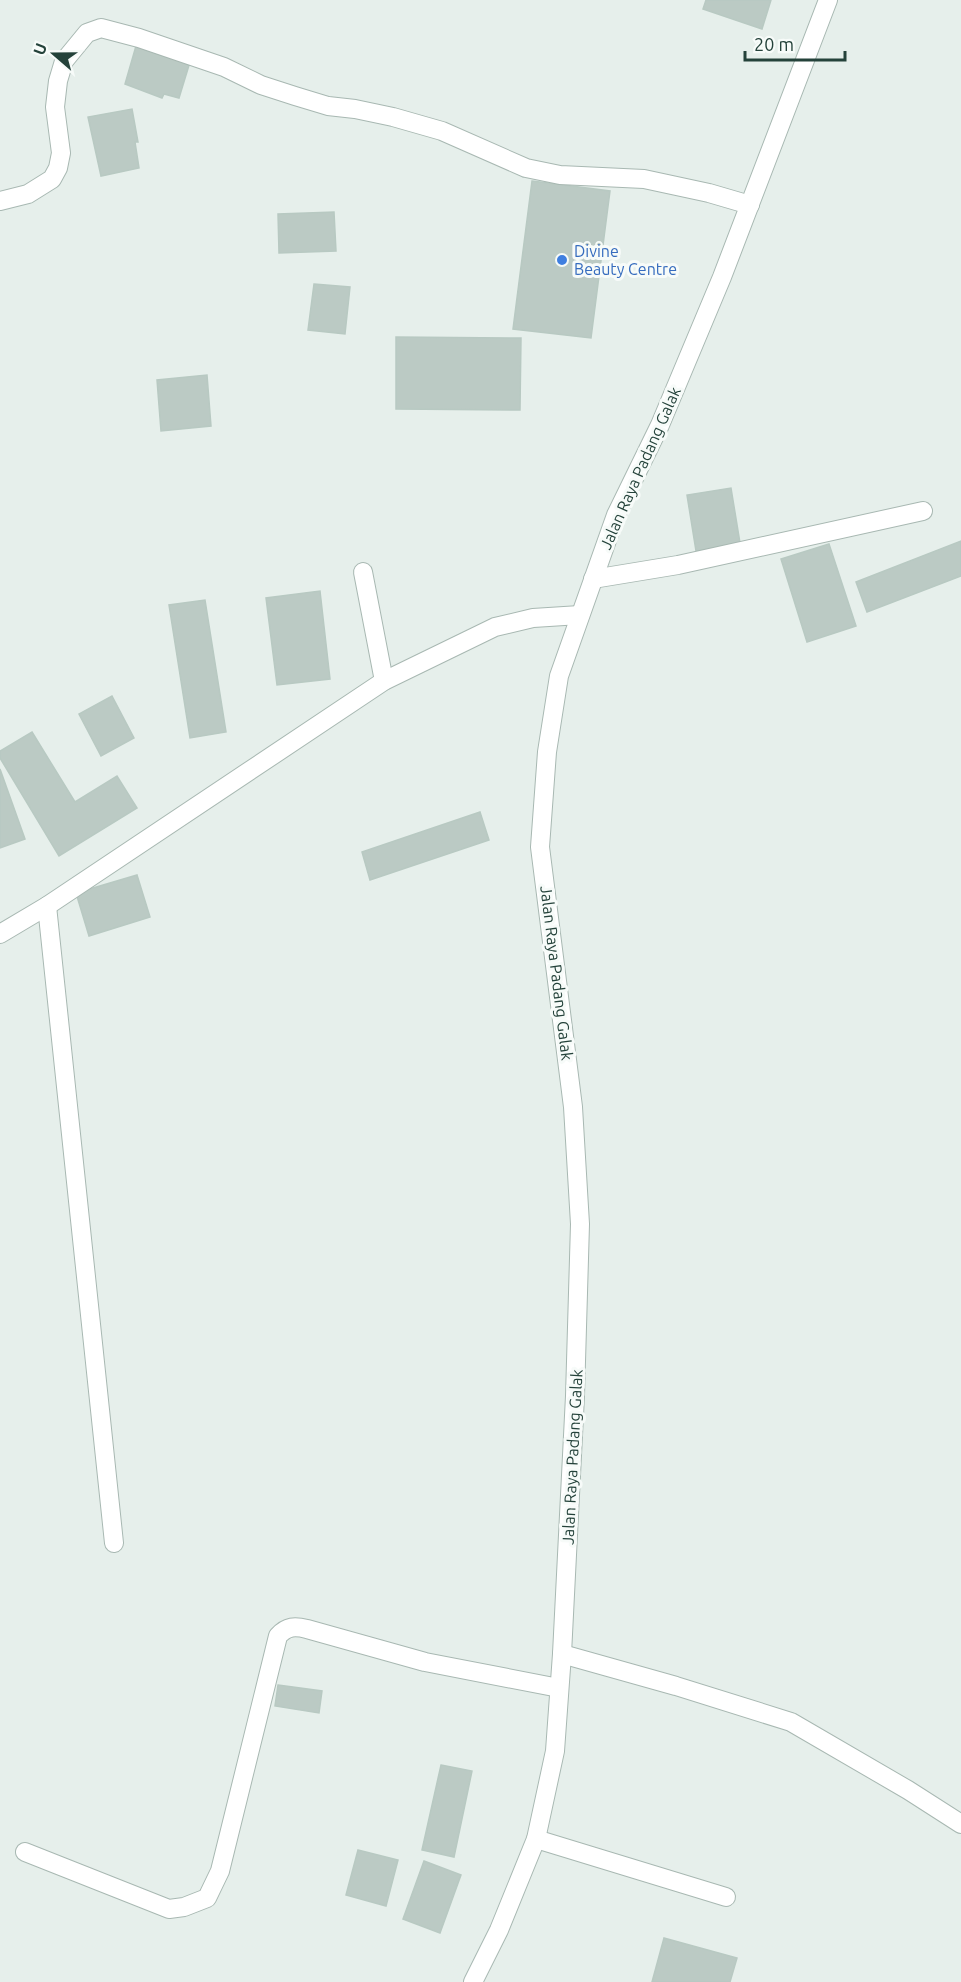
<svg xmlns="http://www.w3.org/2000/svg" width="961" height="1982" viewBox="0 0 961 1982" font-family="Ubuntu,sans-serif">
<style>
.building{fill:#bbcac4;stroke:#b8c9c2;stroke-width:1.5}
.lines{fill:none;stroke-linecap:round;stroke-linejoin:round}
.minor-casing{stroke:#a8b8b2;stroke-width:20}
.minor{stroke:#fff;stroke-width:18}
.shop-dot{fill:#3f7fe0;stroke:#f7fbf9;stroke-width:2}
.labels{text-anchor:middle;stroke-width:6;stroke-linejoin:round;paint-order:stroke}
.shop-label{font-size:16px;fill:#366cbe;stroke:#f7fbf9;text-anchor:start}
.street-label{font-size:16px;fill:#24423a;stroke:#f7fbf9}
</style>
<rect width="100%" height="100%" fill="#e6efeb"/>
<g class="building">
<polygon points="706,0 771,0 762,29 703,9"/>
<polygon points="136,46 190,62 179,98 164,94 162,98 125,84"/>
<polygon points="132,109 138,142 135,142 139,168 101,176 88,117"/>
<polygon points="532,181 610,191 591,338 513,329"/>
<polygon points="334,212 336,251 279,253 278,214"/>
<polygon points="314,284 350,287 345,334 308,330"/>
<polygon points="396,337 521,338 520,410 396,409"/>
<polygon points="207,375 211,426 161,431 157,380"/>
<polygon points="731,488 740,543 696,551 687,495"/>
<polygon points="961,541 961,576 867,612 856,582"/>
<polygon points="829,544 856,626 807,642 781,559"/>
<polygon points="320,591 330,679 277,685 266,598"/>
<polygon points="205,600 226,732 190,738 169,605"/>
<polygon points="112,696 134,738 101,756 79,714"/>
<polygon points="32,732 75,802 117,776 137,808 59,856 0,758 0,751"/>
<polygon points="0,769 25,839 0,848"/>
<polygon points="480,812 489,840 370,880 362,852"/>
<polygon points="137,875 150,917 89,936 76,893"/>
<polygon points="278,1685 322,1691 319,1713 275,1706"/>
<polygon points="441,1765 472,1771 454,1857 422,1850"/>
<polygon points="358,1850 398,1860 386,1906 346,1895"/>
<polygon points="424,1861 461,1875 440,1933 403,1919"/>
<polygon points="664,1938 737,1958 730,1982 652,1982"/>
</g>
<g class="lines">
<g class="minor-casing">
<g id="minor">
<polyline points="0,201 28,194 52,179 58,168 61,153 55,107 58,81 64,61 87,33 101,28 139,38 224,67 261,85 295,96 328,106 355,109 393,117 442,131 526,168 560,175 644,179 709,193 750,205"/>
<polyline points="363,572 384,681"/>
<polyline points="593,579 678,565 923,511"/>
<polyline points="47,906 114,1543"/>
<polyline points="0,934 47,906 384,681 495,627 533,618 580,615"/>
<polyline points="562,1654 676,1686 791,1722 908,1790 961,1824"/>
<polyline points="536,1839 726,1897"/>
<path d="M25 1852 169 1909 184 1907 207 1898 220 1871 278 1636C287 1626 295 1626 307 1629L425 1662 559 1688"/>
<polyline points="473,1982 499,1930 536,1839 555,1751 562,1654 575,1396 580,1224 573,1107 540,847 547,752 559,676 616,515 660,425 722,277 828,0"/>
</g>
</g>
<use href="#minor" class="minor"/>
</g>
<circle class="shop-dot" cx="562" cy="260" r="6"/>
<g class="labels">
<g class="shop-label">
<text x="574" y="257">Divine<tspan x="574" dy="18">Beauty Centre</tspan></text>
</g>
<g class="street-label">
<text transform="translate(640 468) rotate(-66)" y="6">Jalan Raya Padang Galak</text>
<text transform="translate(557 973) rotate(83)" y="6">Jalan Raya Padang Galak</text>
<text transform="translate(572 1457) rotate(-87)" y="6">Jalan Raya Padang Galak</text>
</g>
</g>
<g transform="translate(54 54) rotate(290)" stroke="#f7fbf9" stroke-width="4.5" paint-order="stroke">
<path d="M0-4.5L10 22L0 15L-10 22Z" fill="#24423a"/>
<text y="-9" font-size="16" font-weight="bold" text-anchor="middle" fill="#24423a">U</text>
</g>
<path d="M745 51v9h100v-9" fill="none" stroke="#24423a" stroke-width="3"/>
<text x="754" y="51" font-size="18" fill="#24423a" stroke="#f7fbf9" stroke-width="4.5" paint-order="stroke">20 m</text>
</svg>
